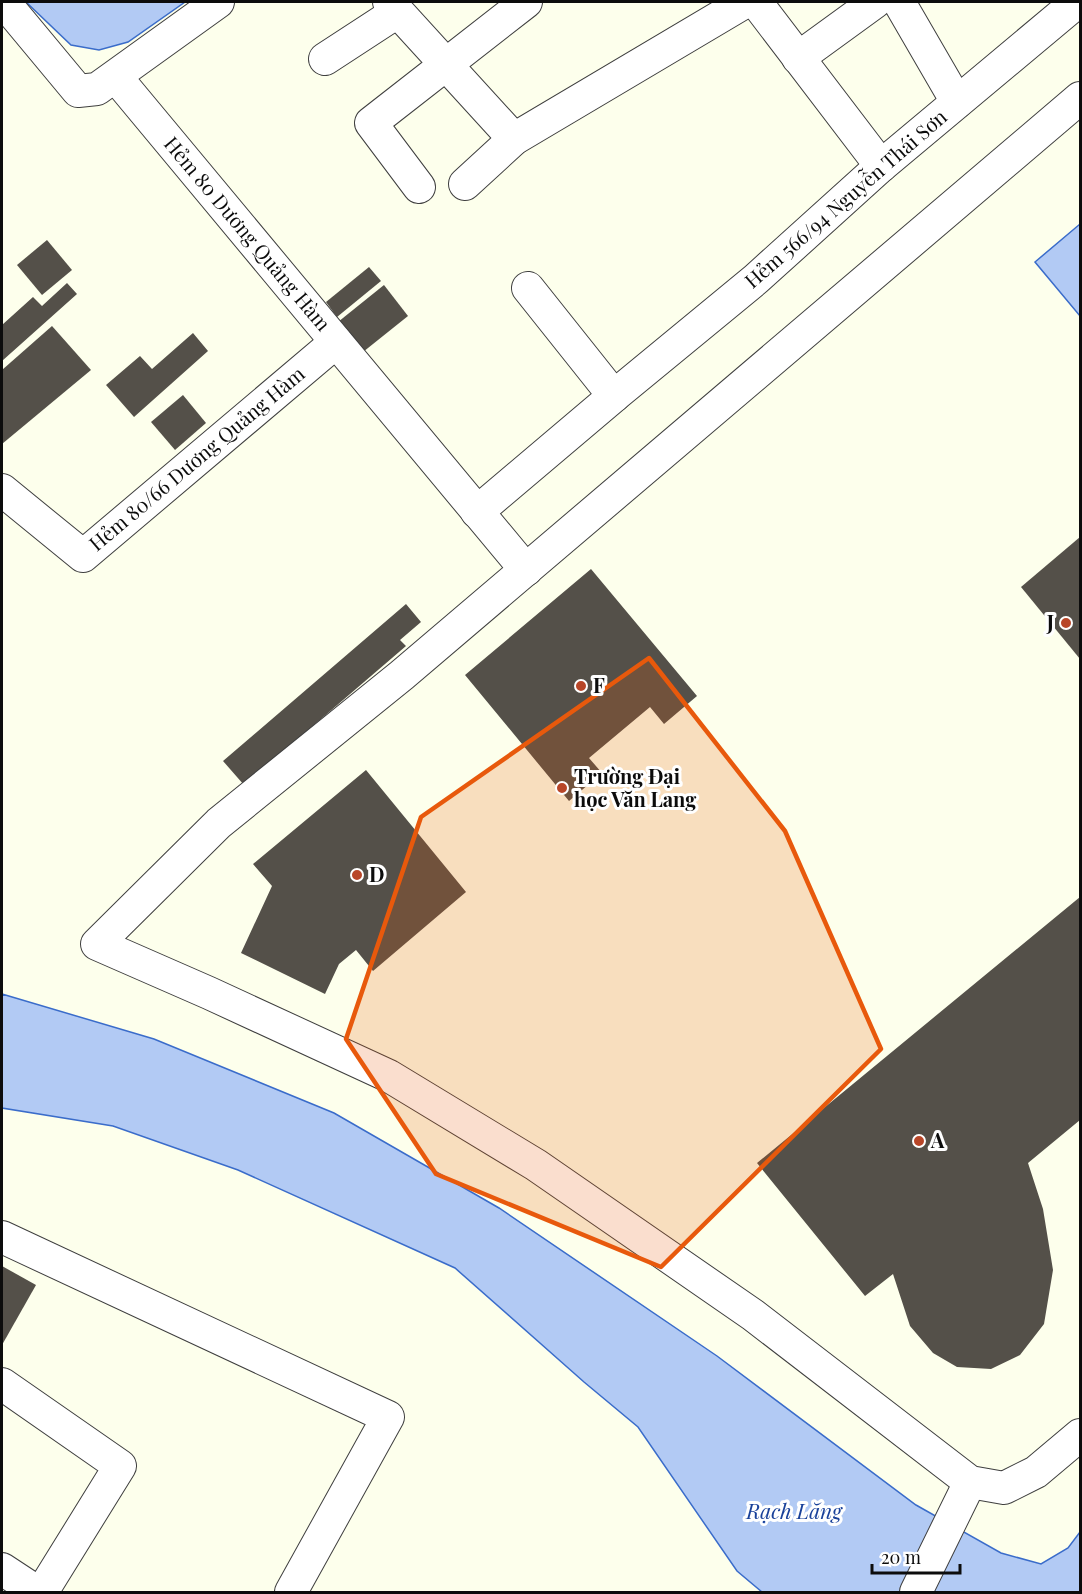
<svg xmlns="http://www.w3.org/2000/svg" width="1082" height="1594" viewBox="0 0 1082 1594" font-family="'Playfair Display',serif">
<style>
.water{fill:#b2caf4;stroke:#3a6cca;stroke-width:1.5}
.building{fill:#545049}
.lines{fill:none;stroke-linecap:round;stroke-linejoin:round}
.minor-casing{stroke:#3f3f3f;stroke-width:34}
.minor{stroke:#fff;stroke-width:32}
.marked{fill:#e8590c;fill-opacity:0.2;stroke:#e8590c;stroke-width:4.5;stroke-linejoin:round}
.poi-dot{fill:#b84628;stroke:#fff;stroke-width:2}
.labels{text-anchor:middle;stroke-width:6;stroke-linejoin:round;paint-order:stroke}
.street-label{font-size:20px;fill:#0c0c0c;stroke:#fff}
.poi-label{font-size:20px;font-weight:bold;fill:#0c0c0c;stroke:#fff;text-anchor:start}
.water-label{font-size:21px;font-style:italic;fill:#19419a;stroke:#fff}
</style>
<rect width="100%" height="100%" fill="#fdffec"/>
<g class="water">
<polygon points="26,2 185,2 128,42 99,50 71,45"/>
<polygon points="1080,224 1080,316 1035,262"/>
<polygon points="2,994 154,1039 334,1113 499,1208 717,1356 916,1505 1001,1553 1041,1564 1068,1548 1080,1532 1080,1592 762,1592 737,1571 638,1427 584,1382 455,1268 238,1170 113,1126 2,1108"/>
</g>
<g class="building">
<polygon points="47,240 72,270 42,295 17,265"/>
<polygon points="369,267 381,281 337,317 326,302"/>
<polygon points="67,283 77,294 2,361 2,325 33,297 42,306"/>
<polygon points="384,285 408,316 363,352 338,322"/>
<polygon points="52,326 91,370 2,444 2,370"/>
<polygon points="193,333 208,351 134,417 106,385 140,356 152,369"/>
<polygon points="183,395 206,423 175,450 151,422"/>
<polygon points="1080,537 1080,659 1021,587"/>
<polygon points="591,569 697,696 664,724 650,707 589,758 602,773 569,801 465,675"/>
<polygon points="406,604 421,622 400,640 406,646 244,785 223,761"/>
<polygon points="366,770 466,892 373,971 356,950 339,964 325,994 241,953 272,886 253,864"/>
<polygon points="1080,897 1080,1120 1028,1163 1043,1209 1053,1270 1044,1324 1020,1355 991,1369 957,1367 933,1353 910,1326 893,1274 865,1296 757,1163"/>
<polygon points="2,1266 36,1285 2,1345"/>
</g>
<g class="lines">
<g class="minor-casing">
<g id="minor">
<polyline points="4,2 78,91 97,89 218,2"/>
<polyline points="389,2 514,139"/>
<polyline points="756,2 881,166"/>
<polyline points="899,2 957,102"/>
<polyline points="798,58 875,2"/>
<polyline points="325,59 397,12"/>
<polyline points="116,77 526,570"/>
<polyline points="1080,98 402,675 219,823 97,944 209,993 389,1076 536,1165 753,1315 970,1482 1004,1488 1036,1472 1080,1435"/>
<polyline points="465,184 514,139 745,2"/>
<polyline points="419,187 371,123 526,2"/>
<polyline points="614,396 756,279 881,166 1077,2"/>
<polyline points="2,490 83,556 336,342"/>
<polyline points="477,512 614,396 528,288"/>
<polyline points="2,1237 388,1417 291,1592"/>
<polyline points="2,1384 120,1466 42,1592"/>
<polyline points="2,1569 37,1592"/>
<polyline points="916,1592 970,1482"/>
</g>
</g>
<use href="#minor" class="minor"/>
</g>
<path class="marked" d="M649 658 785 831 881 1049 661 1267 436 1174 346 1039 421 817Z"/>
<g class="poi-dot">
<circle cx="1066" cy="623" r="6"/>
<circle cx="581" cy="686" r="6"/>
<circle cx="562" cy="788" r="6"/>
<circle cx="357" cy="875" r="6"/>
<circle cx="919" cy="1141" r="6"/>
</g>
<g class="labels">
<g class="street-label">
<text transform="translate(846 199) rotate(-41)" y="7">Hẻm 566/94 Nguyễn Thái Sơn</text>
<text transform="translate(247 234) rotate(50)" y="7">Hẻm 80 Dương Quảng Hàm</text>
<text transform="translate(197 459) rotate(-40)" y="7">Hẻm 80/66 Dương Quảng Hàm</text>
</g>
<g class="poi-label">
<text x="1054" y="630" text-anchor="end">J</text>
<text x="593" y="693">F</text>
<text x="574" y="784">Trường Đại<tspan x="574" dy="23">học Văn Lang</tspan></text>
<text x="369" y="882">D</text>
<text x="931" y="1148">A</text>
</g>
<g class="water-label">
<text x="794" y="1519">Rạch Lăng</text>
</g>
</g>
<rect width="1082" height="1594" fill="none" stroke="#0c0c0c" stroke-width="6"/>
<path d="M872 1564v9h88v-9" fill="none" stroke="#0c0c0c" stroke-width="3"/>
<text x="881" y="1564" font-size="18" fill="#0c0c0c" stroke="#ffffff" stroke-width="4.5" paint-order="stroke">20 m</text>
</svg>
